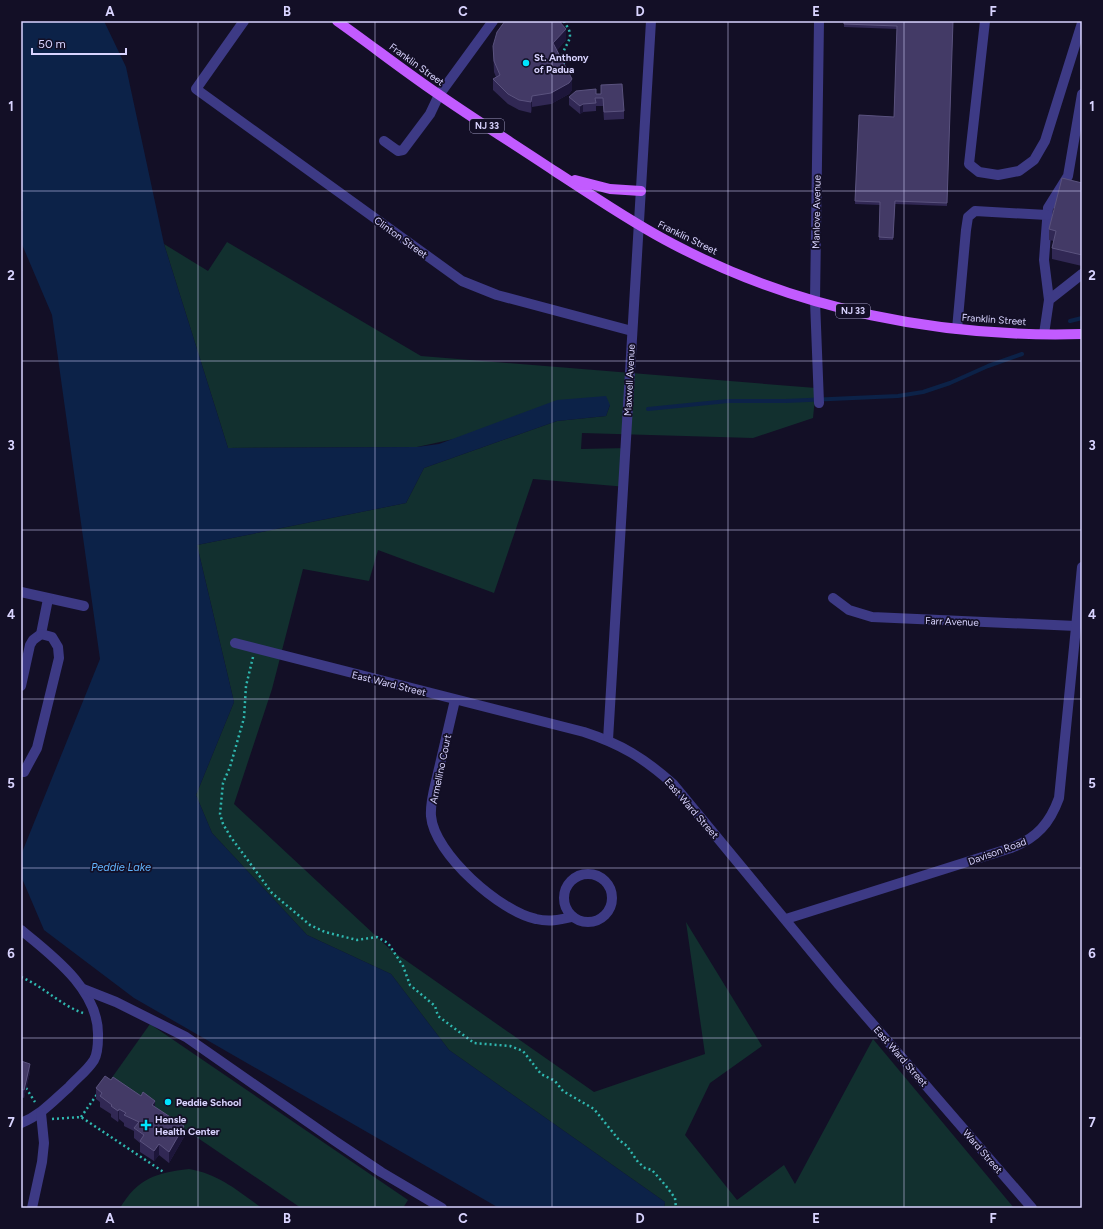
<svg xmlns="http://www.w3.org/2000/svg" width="1103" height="1229" viewBox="0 0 1103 1229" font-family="Figtree,sans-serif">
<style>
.green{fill:#12302f}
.water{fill:#0c2248}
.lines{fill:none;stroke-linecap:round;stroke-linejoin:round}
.stream{stroke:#0c2248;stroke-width:4}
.path{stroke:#2fb8b0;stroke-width:2.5;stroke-dasharray:2 3;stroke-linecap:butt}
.minor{stroke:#3d3a85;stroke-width:10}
.major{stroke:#c25bff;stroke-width:10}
.wall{fill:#312854}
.shaded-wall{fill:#1d163a}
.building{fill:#433a66;stroke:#5a527e}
.grid{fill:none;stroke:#d9d4ff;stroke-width:1;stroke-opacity:0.55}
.poi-dot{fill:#00e5ff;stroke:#130f26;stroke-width:1.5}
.labels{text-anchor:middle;stroke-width:3.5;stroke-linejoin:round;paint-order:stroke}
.shield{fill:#130f26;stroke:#9e99be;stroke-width:1}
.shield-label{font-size:9px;font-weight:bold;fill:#d9d4ff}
.poi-label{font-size:10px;font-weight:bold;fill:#d9d4ff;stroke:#130f26;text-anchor:start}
.street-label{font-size:10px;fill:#d9d4ff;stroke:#130f26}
.water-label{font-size:11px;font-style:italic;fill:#62b6ff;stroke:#130f26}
.neatline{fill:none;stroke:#d9d4ff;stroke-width:1.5}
.grid-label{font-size:13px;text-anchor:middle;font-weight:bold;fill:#d9d4ff}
</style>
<rect width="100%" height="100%" fill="#130f26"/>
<g class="green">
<polygon points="227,242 421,356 816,388 813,418 753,438 582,433 581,449 628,448 627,487 533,479 494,593 378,550 369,581 303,569 272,689 234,804 391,950 594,1092 705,1054 686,922 762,1046 710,1083 685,1135 737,1200 784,1165 795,1184 873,1039 1014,1208 664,1208 665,1202 449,1050 391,974 307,935 212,833 196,795 234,702 197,545 406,503 424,468 557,421 606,416 610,405 417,447 228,448 164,244 208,271"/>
<polygon points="150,1024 408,1200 403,1208 301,1208 111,1079"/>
<path d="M189 1169C219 1174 238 1191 262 1208H120C138 1178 156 1173 189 1169Z"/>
</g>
<polygon class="water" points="21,21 104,21 126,67 164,244 228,448 417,447 439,444 557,400 606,396 610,405 606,416 557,421 424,468 406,503 197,545 234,702 196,795 212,833 307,935 391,974 449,1050 665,1202 664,1208 499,1208 134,998 44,930 21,876 21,855 100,659 52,315 21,242"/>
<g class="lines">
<g class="stream">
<polyline points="1070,321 1082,318"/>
<polyline points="648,409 728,401 786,401 898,396 923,392 950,383 988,366 1022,354"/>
</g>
<g class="path">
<path d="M564 21C565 24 568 27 569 30 574 43 558 48 564 64"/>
<polyline points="21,210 21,211"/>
<polyline points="253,657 246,686 244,718 230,767 223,783 220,814 223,824 230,836 272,893 310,925 325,932 357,940 377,937 388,943 403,966 410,985 435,1006 438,1016 474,1043 510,1046 523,1051 541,1074 555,1081 563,1091 594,1109 619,1140 627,1146 638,1162 645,1168 652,1170 666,1186 675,1198 676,1208"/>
<path d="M21 977C43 986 60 1005 83 1013"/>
<polyline points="26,1088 35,1102"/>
<polyline points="81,1117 98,1093"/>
<polyline points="52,1119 81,1117 165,1173"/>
</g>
<g class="minor">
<polyline points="244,21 196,89 462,281 497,295 632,331"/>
<polyline points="985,21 969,164 979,172 998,175 1019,171 1034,160 1045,141 1082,23"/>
<polyline points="384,141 398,151 403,150 430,114 439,95 493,21"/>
<polyline points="1049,300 1044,260 1048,208 1068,176 1082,94"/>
<polyline points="957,329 966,230 968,217 975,211 1047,215"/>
<polyline points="1044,334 1049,300 1082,274"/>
<polyline points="819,403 815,301 819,21"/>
<polyline points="21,592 84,606"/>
<polyline points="833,598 849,610 872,617 1076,626"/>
<path d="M235 643 584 732C621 744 644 758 673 784L839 985 1032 1208"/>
<polyline points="21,686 30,645 33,640 41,634 48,599"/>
<path d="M455 700C449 726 443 751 437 777 434 790 430 803 431 816 434 854 501 912 536 919 549 922 559 920 572 917"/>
<polyline points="608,740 651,21"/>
<polyline points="24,772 37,748 59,658 58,647 52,637 41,634"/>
<circle cx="588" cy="898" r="24"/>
<path d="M786 919 1011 848C1037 838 1050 823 1059 798L1082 567"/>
<path d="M21 930C53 956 100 991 98 1037 98 1044 98 1053 94 1060 87 1071 77 1078 69 1087 53 1101 41 1115 21 1123"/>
<polyline points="83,989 116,1002 186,1037 335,1141 381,1172 442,1208"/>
<polyline points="32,1208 42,1162 44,1143 41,1113"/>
</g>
<g class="major">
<path d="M337 21C371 45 404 71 438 94 477 121 517 146 556 172 595 197 632 223 673 244 798 310 941 338 1082 334"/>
<polyline points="575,180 610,189 641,191"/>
</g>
</g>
<g class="wall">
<polygon points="844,21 953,21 947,206 895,204 893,240 879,240 880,205 855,204 859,115 894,117 897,29 844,27"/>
<polygon points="566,40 557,50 572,90 569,94 551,104 532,107 531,113 519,110 508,104 493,90 493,79 496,77 494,72 493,46"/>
<polygon points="601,85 624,111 624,119 604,120 603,106 596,106 596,111 583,112 580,114 569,105 569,97 601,94"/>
<polygon points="1082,183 1082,266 1052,259 1052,248 1054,241 1049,240 1049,229"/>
<polygon points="21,1061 30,1072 24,1098 21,1097"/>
<polygon points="96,1088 155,1107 184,1137 169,1163 159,1155 154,1161 140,1152 140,1143 134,1138 134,1131 124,1126 124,1123 119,1119 118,1122 111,1117 111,1114 100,1107 100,1102 96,1099"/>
</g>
<g class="shaded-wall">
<polygon points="566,29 566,40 553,54 553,43"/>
<polygon points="572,79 572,90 569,94 551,104 551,93"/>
<polygon points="532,96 532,107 531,113 531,102"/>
<polygon points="583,104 583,112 580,114 580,106"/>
<polygon points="30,1064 30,1072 24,1098 24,1090"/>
<polygon points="155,1101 155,1111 152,1105"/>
<polygon points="119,1109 119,1119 118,1122 118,1111"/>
<polygon points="184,1126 184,1137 169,1163 169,1152"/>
<polygon points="159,1144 159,1155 154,1161 154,1151"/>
</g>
<g class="building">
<polygon points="505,21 559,21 566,29 553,43 572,79 569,83 551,93 532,96 531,102 519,100 508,94 493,79 500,75 494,61 493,46 497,32"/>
<polygon points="844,21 953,21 947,203 895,201 893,238 879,237 880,202 855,201 859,115 894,117 897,26 844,24"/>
<polygon points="622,84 624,111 604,112 603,98 595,98 596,103 583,104 580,106 569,97 576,91 596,89 596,94 601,94 601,85"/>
<polygon points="1062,178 1082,183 1082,255 1052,248 1056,231 1049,229"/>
<polygon points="21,1061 30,1064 24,1090 21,1089"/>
<polygon points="105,1076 111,1080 113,1077 141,1096 143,1092 155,1101 152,1105 184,1126 169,1152 159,1144 154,1151 140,1141 144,1135 134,1128 139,1122 124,1115 126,1113 119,1109 118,1111 111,1106 112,1105 100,1096 102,1093 96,1088"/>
</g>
<path class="grid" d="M198 21V1208M375 21V1208M552 21V1208M728 21V1208M904 21V1208M21 191H1082M21 361H1082M21 530H1082M21 699H1082M21 868H1082M21 1038H1082"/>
<g class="poi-dot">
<circle cx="526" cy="63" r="4"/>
<circle cx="168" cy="1102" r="4"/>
<path d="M144 1119h4v4h4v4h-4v4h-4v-4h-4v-4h4z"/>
</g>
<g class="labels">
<g class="shield">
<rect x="470" y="119" width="34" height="14" rx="3"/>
<rect x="836" y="304" width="34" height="14" rx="3"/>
</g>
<g class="shield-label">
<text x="487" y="129">NJ 33</text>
<text x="853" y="314">NJ 33</text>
</g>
<g class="poi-label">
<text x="534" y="61">St. Anthony<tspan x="534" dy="12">of Padua</tspan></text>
<text x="176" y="1106">Peddie School</text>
<text x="155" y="1123">Hensle<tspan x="155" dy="12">Health Center</tspan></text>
</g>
<g class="street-label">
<text transform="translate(417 64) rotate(36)" y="4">Franklin Street</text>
<text transform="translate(816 212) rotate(-89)" y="4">Manlove Avenue</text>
<text transform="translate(401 237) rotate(36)" y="4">Clinton Street</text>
<text transform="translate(688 237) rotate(26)" y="4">Franklin Street</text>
<text transform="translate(994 319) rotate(4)" y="4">Franklin Street</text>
<text transform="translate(629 380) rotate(-87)" y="4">Maxwell Avenue</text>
<text transform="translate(952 621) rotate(2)" y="4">Farr Avenue</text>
<text transform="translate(389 683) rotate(14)" y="4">East Ward Street</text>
<text transform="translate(440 769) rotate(-78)" y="4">Armellino Court</text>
<text transform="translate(692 808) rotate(49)" y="4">East Ward Street</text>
<text transform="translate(997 851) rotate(-20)" y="4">Davison Road</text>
<text transform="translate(901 1056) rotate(49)" y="4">East Ward Street</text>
<text transform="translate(983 1151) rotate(49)" y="4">Ward Street</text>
</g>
<g class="water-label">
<text x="121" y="871">Peddie Lake</text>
</g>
</g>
<rect width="1103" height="1229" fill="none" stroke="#130f26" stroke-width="44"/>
<path d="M32 48v6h94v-6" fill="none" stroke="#d9d4ff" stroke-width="2"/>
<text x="38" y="48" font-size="12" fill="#d9d4ff" stroke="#130f26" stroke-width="3" paint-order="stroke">50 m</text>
<rect x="22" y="22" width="1059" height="1185" class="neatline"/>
<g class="grid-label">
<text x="110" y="16">A</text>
<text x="287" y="16">B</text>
<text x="463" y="16">C</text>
<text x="640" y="16">D</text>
<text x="816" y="16">E</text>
<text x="993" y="16">F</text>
<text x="11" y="111">1</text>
<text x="1092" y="111">1</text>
<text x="11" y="280">2</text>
<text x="1092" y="280">2</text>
<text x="11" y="450">3</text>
<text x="1092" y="450">3</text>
<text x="11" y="619">4</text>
<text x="1092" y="619">4</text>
<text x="11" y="788">5</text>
<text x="1092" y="788">5</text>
<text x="11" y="958">6</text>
<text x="1092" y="958">6</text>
<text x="11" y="1127">7</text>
<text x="1092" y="1127">7</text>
<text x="110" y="1223">A</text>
<text x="287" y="1223">B</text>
<text x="463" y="1223">C</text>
<text x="640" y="1223">D</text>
<text x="816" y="1223">E</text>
<text x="993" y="1223">F</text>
</g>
</svg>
